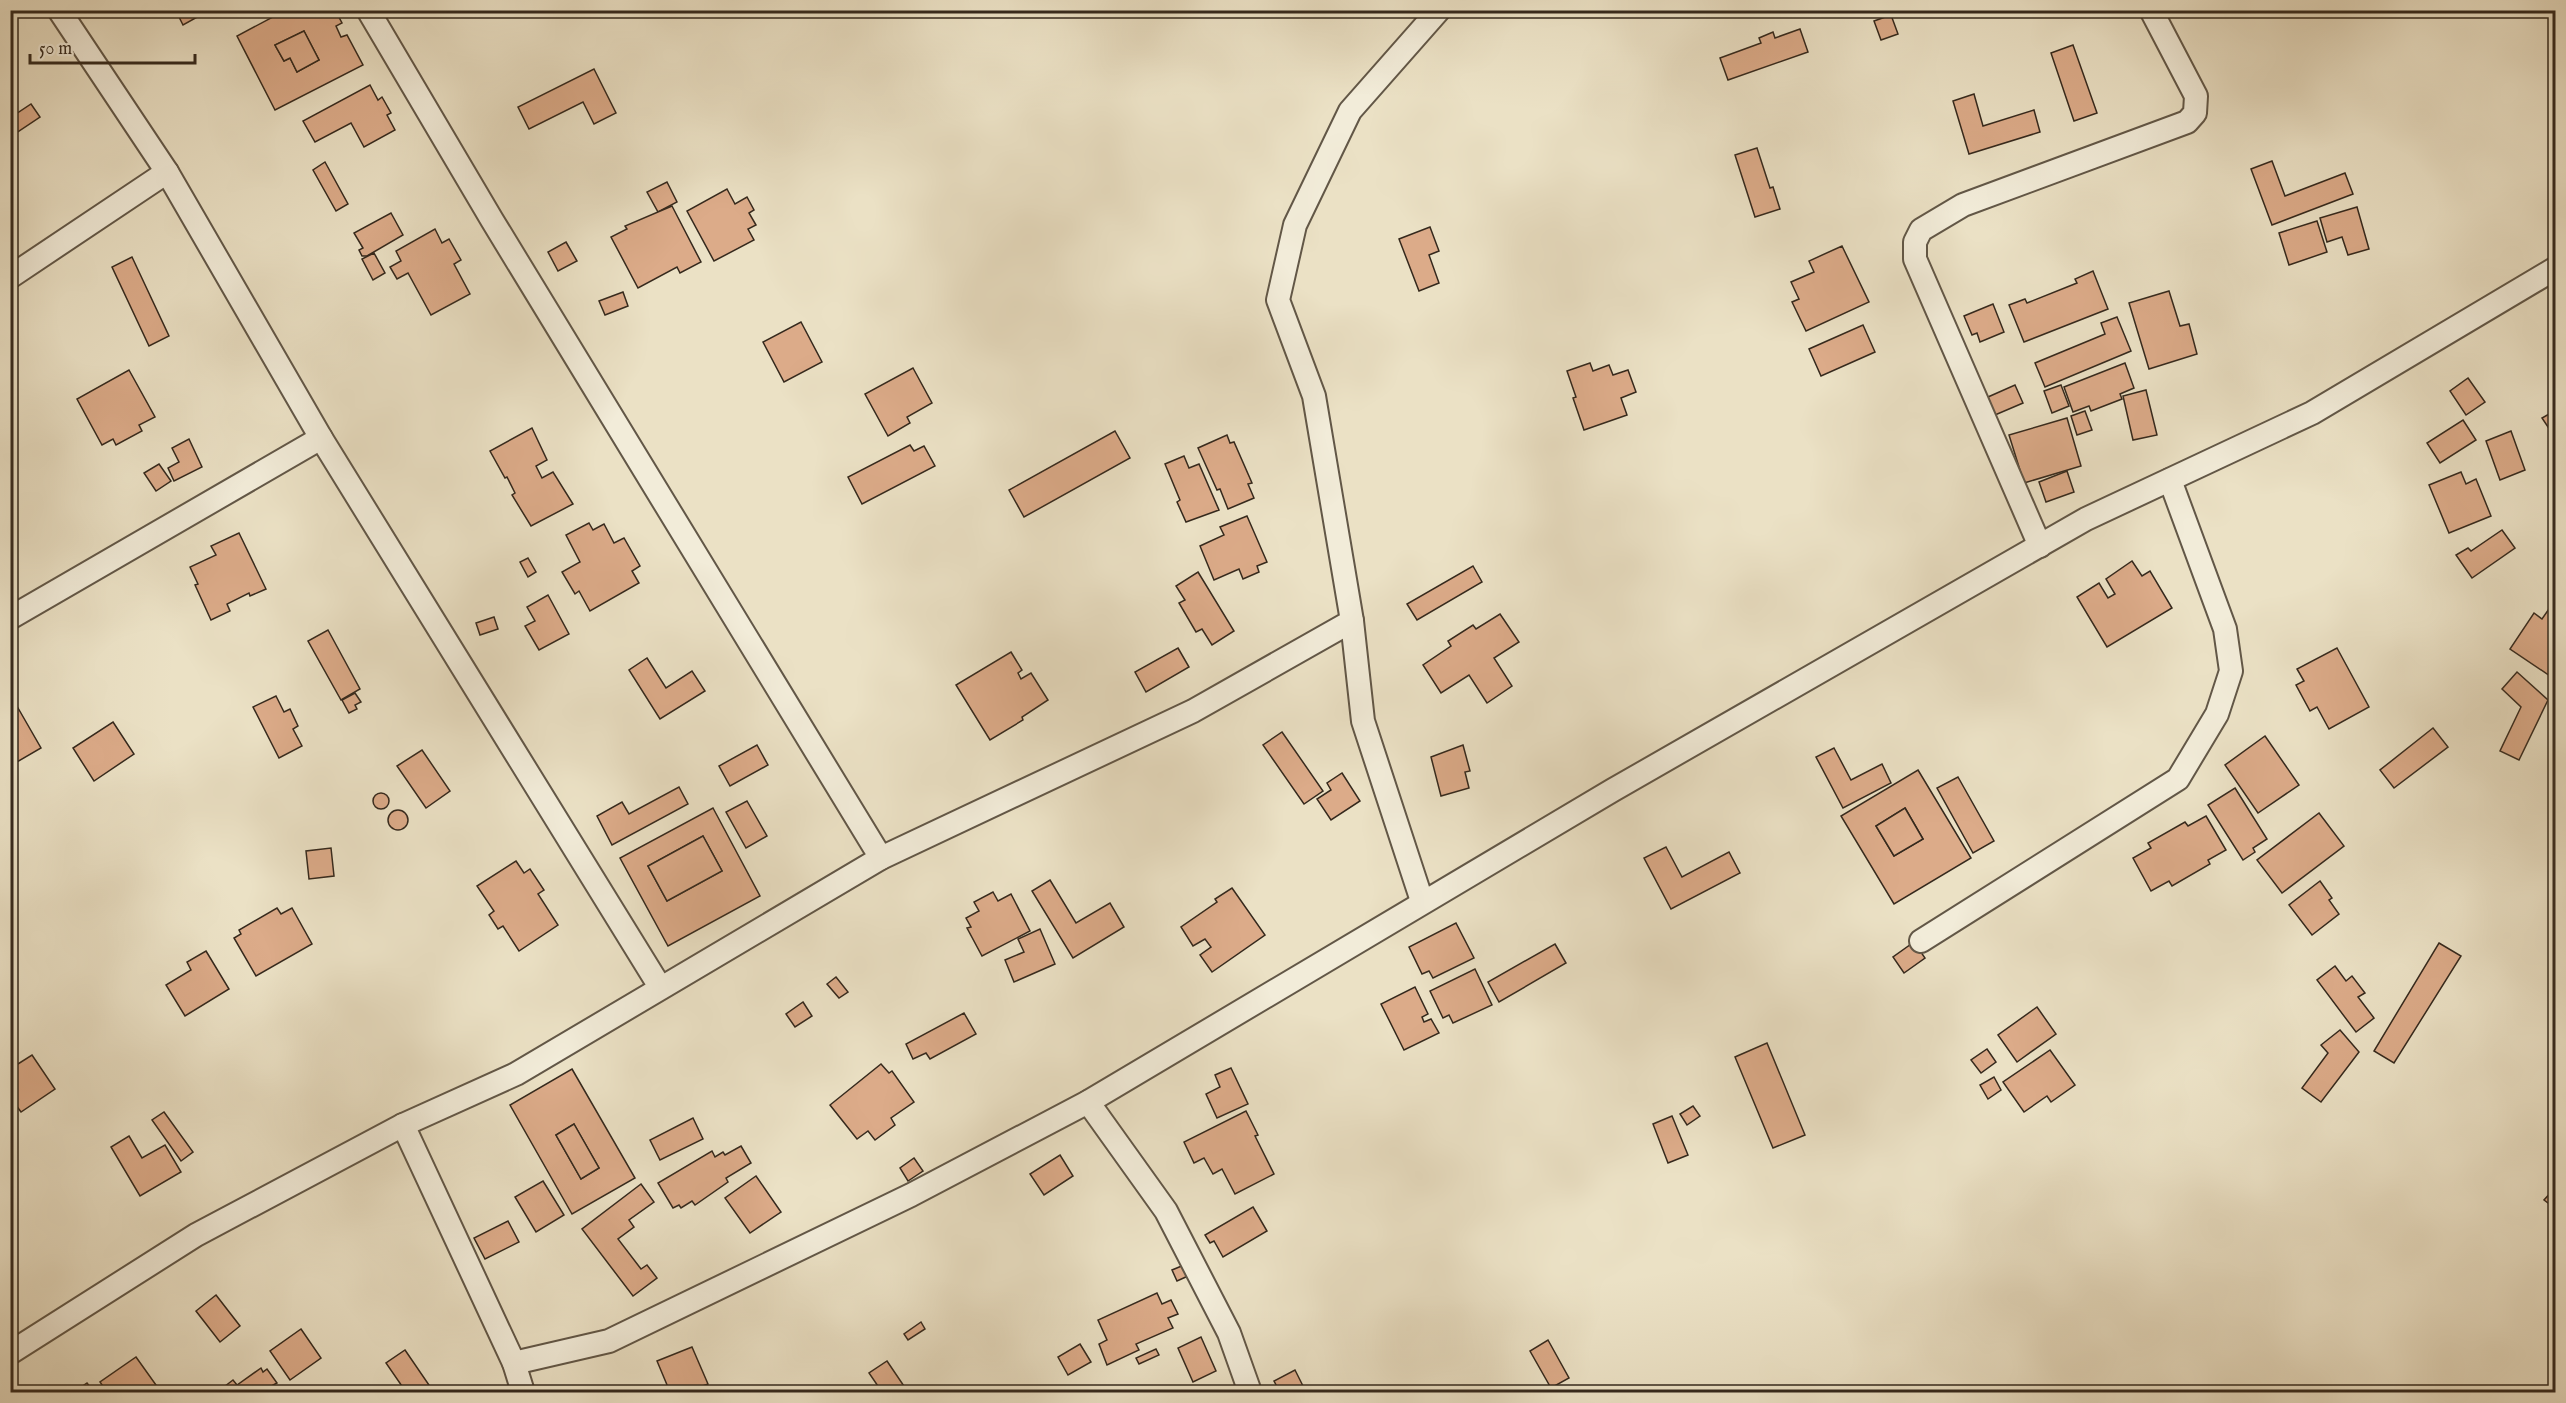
<svg xmlns="http://www.w3.org/2000/svg" width="2566" height="1403" viewBox="0 0 2566 1403" font-family="'IM FELL English',serif">
<style>
.building{fill:#dcab89;stroke:#35291d;stroke-width:1.5;fill-rule:evenodd}
.lines{fill:none;stroke-linecap:round;stroke-linejoin:round}
.street-casing{stroke:#625747;stroke-width:26}
.street{stroke:#f2ecd9;stroke-width:22}
</style>
<rect width="100%" height="100%" fill="#ebe1c5"/>
<filter id="stains"><feTurbulence type="fractalNoise" baseFrequency=".00333" numOctaves="4"/><feColorMatrix values="0 0 0 0 .2 0 0 0 0 .09 0 0 0 0 .02 0 0 0 .5 -.17"/></filter>
<radialGradient id="worn" r=".72"><stop offset=".6" stop-color="#630" stop-opacity="0"/><stop offset="1" stop-color="#630" stop-opacity=".3"/></radialGradient>
<g class="building">
<polygon points="170,10 210,10 183,25 176,11 172,13"/>
<path d="M286 10H335L342 23 336 26 341 37 347 35 363 65 275 110 237 36ZM304 31 319 60 297 72 290 58 284 61 275 45Z"/>
<polygon points="1891,15 1898,34 1881,40 1874,21"/>
<polygon points="1800,29 1808,52 1728,80 1720,58 1761,43 1759,38 1773,32 1775,38"/>
<polygon points="304,31 319,60 297,72 290,58 284,61 275,45"/>
<polygon points="2073,45 2097,113 2074,121 2051,53"/>
<polygon points="594,69 616,113 594,124 583,102 529,129 518,107"/>
<polygon points="370,85 378,100 382,97 391,113 387,115 395,130 364,147 351,123 315,142 303,121"/>
<polygon points="1974,94 1983,126 2034,110 2040,132 1969,154 1953,101"/>
<polygon points="31,104 40,117 10,137 10,118"/>
<polygon points="1757,148 1770,188 1773,187 1780,209 1755,217 1735,155"/>
<polygon points="2272,161 2285,196 2345,173 2353,194 2272,225 2251,169"/>
<polygon points="325,162 348,204 336,211 313,170"/>
<polygon points="667,182 677,202 658,212 647,192"/>
<polygon points="727,189 735,204 747,197 754,210 749,213 756,225 748,229 754,240 714,261 687,211"/>
<polygon points="672,206 701,262 680,273 677,267 638,288 611,237 627,229 625,226"/>
<polygon points="2357,207 2369,249 2348,255 2342,237 2327,242 2320,218"/>
<polygon points="391,213 403,235 367,256 362,256 359,250 363,248 354,233"/>
<polygon points="2317,221 2327,252 2289,265 2279,233"/>
<polygon points="1430,227 1439,251 1429,255 1439,283 1419,291 1399,239"/>
<polygon points="435,229 442,243 449,239 461,260 454,264 470,294 431,315 408,273 397,279 390,267 401,261 396,251"/>
<polygon points="566,242 577,261 558,271 548,252"/>
<polygon points="1842,246 1869,302 1806,331 1792,302 1799,299 1791,282 1814,272 1809,261"/>
<polygon points="374,253 385,273 373,280 362,259"/>
<polygon points="132,257 169,336 149,346 112,267"/>
<polygon points="2093,271 2108,309 2024,342 2009,305 2025,299 2027,303 2077,283 2075,279"/>
<polygon points="2169,291 2180,326 2189,324 2197,354 2149,369 2129,303"/>
<polygon points="623,292 628,306 605,315 599,301"/>
<polygon points="1993,304 2004,332 1980,342 1977,333 1972,335 1964,316"/>
<polygon points="2117,317 2131,351 2045,387 2035,363 2105,334 2101,323"/>
<polygon points="801,322 822,362 784,382 763,342"/>
<polygon points="1863,325 1875,352 1821,376 1809,349"/>
<polygon points="1590,363 1593,371 1609,365 1613,375 1628,370 1636,392 1621,398 1627,415 1584,430 1573,398 1576,397 1567,371"/>
<polygon points="2125,363 2134,388 2120,394 2122,399 2091,411 2089,406 2073,412 2064,387"/>
<polygon points="913,368 932,403 907,417 910,423 888,436 865,394"/>
<polygon points="129,370 155,417 139,425 142,431 116,445 113,439 102,445 77,399"/>
<polygon points="2468,378 2485,402 2466,415 2450,391"/>
<polygon points="2015,385 2023,403 1995,415 1988,397"/>
<polygon points="2061,385 2069,406 2052,413 2044,391"/>
<polygon points="2146,390 2157,435 2133,440 2123,396"/>
<polygon points="2556,410 2556,439 2542,418"/>
<polygon points="2085,411 2092,430 2077,435 2071,416"/>
<polygon points="2067,418 2081,466 2024,483 2009,435"/>
<polygon points="2463,420 2476,440 2440,463 2427,443"/>
<polygon points="532,428 547,460 536,466 542,478 553,472 573,504 531,526 512,495 515,493 507,477 505,478 490,451"/>
<polygon points="1115,431 1130,458 1024,517 1009,490"/>
<polygon points="2511,431 2525,470 2500,480 2486,441"/>
<polygon points="1227,435 1230,443 1234,442 1252,483 1248,484 1254,498 1228,509 1220,489 1217,490 1198,448"/>
<polygon points="189,439 202,467 174,481 168,468 179,462 172,448"/>
<polygon points="910,445 914,451 924,446 935,466 862,504 848,477"/>
<polygon points="1184,456 1189,468 1199,464 1219,510 1186,522 1177,502 1180,500 1165,464"/>
<polygon points="159,464 171,481 156,491 144,473"/>
<polygon points="2067,471 2074,492 2046,502 2039,482"/>
<polygon points="2461,472 2466,484 2476,479 2491,516 2449,533 2429,485"/>
<polygon points="1247,516 1267,562 1257,566 1259,572 1243,579 1239,569 1214,580 1200,546 1224,535 1220,527"/>
<polygon points="589,523 593,530 604,524 614,543 624,538 640,566 632,571 639,583 590,611 579,591 575,594 562,572 580,562 566,535"/>
<polygon points="2502,530 2515,548 2472,578 2456,555 2468,548 2471,551"/>
<polygon points="239,533 266,589 250,596 249,593 227,604 230,611 211,620 195,585 198,584 190,567 216,555 211,546"/>
<polygon points="528,558 536,572 528,577 520,562"/>
<polygon points="2132,561 2142,576 2150,571 2172,608 2107,647 2077,597 2099,583 2108,598 2115,594 2106,579"/>
<polygon points="1473,566 1482,582 1417,620 1407,604"/>
<polygon points="1198,572 1234,631 1212,645 1202,629 1196,632 1179,603 1185,600 1176,586"/>
<polygon points="548,595 569,634 539,650 525,626 535,621 527,607"/>
<polygon points="2556,599 2556,680 2510,649 2534,613 2542,619"/>
<polygon points="1500,614 1519,642 1494,658 1512,686 1487,703 1469,675 1441,693 1423,665 1451,646 1448,641 1473,625 1476,629"/>
<polygon points="494,617 498,629 480,635 476,623"/>
<polygon points="328,630 360,689 341,700 308,641"/>
<polygon points="1178,648 1189,667 1146,692 1135,672"/>
<polygon points="2337,648 2369,707 2329,729 2317,707 2310,711 2296,685 2304,681 2297,669"/>
<polygon points="1011,652 1022,670 1018,673 1021,679 1031,673 1048,700 1022,717 1023,720 990,740 956,685"/>
<polygon points="647,658 666,688 692,671 705,691 660,719 629,670"/>
<polygon points="2517,672 2548,700 2519,760 2500,751 2521,707 2502,689"/>
<polygon points="355,693 361,702 355,705 357,709 349,713 342,700"/>
<polygon points="276,696 284,712 290,709 298,726 293,729 302,746 279,758 253,707"/>
<polygon points="14,701 41,748 10,766 10,703"/>
<polygon points="113,722 134,754 94,781 73,748"/>
<polygon points="2433,728 2448,747 2394,788 2380,770"/>
<polygon points="1282,732 1323,791 1304,804 1263,745"/>
<polygon points="2265,736 2299,785 2258,813 2225,765"/>
<polygon points="757,745 768,765 730,786 719,766"/>
<polygon points="1463,745 1470,771 1465,772 1469,788 1441,796 1431,757"/>
<polygon points="1834,748 1851,780 1882,764 1891,783 1843,808 1816,757"/>
<polygon points="422,750 450,791 426,808 397,766"/>
<path d="M1918 770 1971 858 1894 904 1841 816ZM1905 808 1923 839 1894 856 1876 826Z"/>
<polygon points="1342,773 1360,801 1331,820 1317,799 1331,790 1327,783"/>
<polygon points="1958,777 1994,841 1973,853 1937,788"/>
<polygon points="679,787 688,804 612,845 597,816 622,802 629,814"/>
<polygon points="2235,788 2267,839 2253,848 2255,852 2243,860 2208,805"/>
<circle cx="381" cy="801" r="8"/>
<polygon points="747,801 767,836 746,848 726,812"/>
<path d="M713 808 760 896 668 946 620 858ZM703 836 722 871 667 901 648 866Z"/>
<polygon points="1905,808 1923,839 1894,856 1876,826"/>
<circle cx="398" cy="820" r="10"/>
<polygon points="2319,813 2344,846 2282,893 2257,860"/>
<polygon points="2206,816 2226,850 2208,860 2210,864 2172,886 2169,881 2151,891 2133,858 2151,848 2148,843 2185,822 2188,826"/>
<polygon points="703,836 722,871 667,901 648,866"/>
<polygon points="1666,847 1682,877 1729,852 1740,873 1671,909 1644,858"/>
<polygon points="331,848 334,876 309,879 306,851"/>
<polygon points="516,861 524,873 530,869 544,890 538,894 558,925 519,951 503,926 498,929 489,915 494,911 477,886"/>
<polygon points="1050,880 1076,923 1110,903 1124,927 1073,958 1032,891"/>
<polygon points="2320,881 2332,898 2329,900 2339,914 2312,935 2289,905"/>
<polygon points="1232,888 1265,935 1212,972 1200,955 1211,947 1205,939 1193,946 1181,927 1217,902 1215,899"/>
<polygon points="993,892 998,901 1011,894 1030,931 982,956 967,928 971,927 966,918 979,911 974,902"/>
<polygon points="277,908 281,914 292,908 312,944 256,976 234,938 241,934 239,930"/>
<polygon points="1456,923 1474,958 1433,978 1429,971 1422,974 1409,947"/>
<polygon points="1040,929 1055,964 1014,982 1005,960 1024,952 1018,939"/>
<polygon points="1914,942 1925,958 1904,973 1893,957"/>
<polygon points="2439,943 2461,956 2394,1063 2374,1051"/>
<polygon points="1555,944 1566,963 1499,1002 1488,982"/>
<polygon points="206,951 229,989 185,1016 166,985 191,970 187,962"/>
<polygon points="2335,966 2346,981 2352,976 2365,993 2358,997 2374,1018 2356,1032 2317,980"/>
<polygon points="1475,969 1492,1005 1453,1023 1449,1015 1443,1018 1430,991"/>
<polygon points="836,977 848,992 839,998 827,984"/>
<polygon points="1415,987 1428,1014 1422,1017 1424,1022 1431,1019 1439,1033 1404,1050 1381,1004"/>
<polygon points="803,1002 812,1016 795,1027 786,1014"/>
<polygon points="2037,1007 2056,1034 2017,1062 1998,1035"/>
<polygon points="964,1013 976,1034 930,1059 926,1053 913,1059 906,1044"/>
<polygon points="2340,1030 2359,1052 2321,1102 2302,1088 2328,1053 2321,1045"/>
<polygon points="1767,1043 1805,1135 1773,1148 1735,1057"/>
<polygon points="1987,1049 1996,1062 1981,1073 1971,1060"/>
<polygon points="2050,1050 2075,1085 2051,1102 2047,1096 2024,1112 2003,1082"/>
<polygon points="32,1055 55,1089 21,1112 10,1097 10,1069"/>
<polygon points="881,1064 889,1073 892,1071 914,1102 891,1118 895,1125 875,1140 868,1131 857,1139 830,1105"/>
<polygon points="1231,1068 1248,1104 1217,1118 1206,1094 1220,1087 1215,1075"/>
<path d="M572 1069 635 1178 572 1214 510 1105ZM574 1124 599 1168 581 1179 556 1135Z"/>
<polygon points="1994,1077 2001,1090 1988,1099 1980,1085"/>
<polygon points="1693,1106 1700,1116 1687,1125 1680,1114"/>
<polygon points="1246,1111 1258,1135 1255,1136 1274,1174 1235,1194 1222,1169 1213,1174 1204,1158 1194,1163 1184,1142"/>
<polygon points="164,1112 193,1152 181,1161 152,1120"/>
<polygon points="1672,1116 1688,1155 1668,1163 1653,1124"/>
<polygon points="693,1118 703,1139 660,1160 650,1140"/>
<polygon points="574,1124 599,1168 581,1179 556,1135"/>
<polygon points="129,1136 142,1158 165,1145 181,1172 140,1196 111,1147"/>
<polygon points="741,1146 751,1163 726,1178 728,1182 695,1205 692,1201 681,1208 679,1205 673,1208 658,1183 712,1151 715,1157 723,1152 725,1155"/>
<polygon points="1060,1155 1073,1176 1044,1195 1030,1174"/>
<polygon points="914,1158 923,1171 908,1181 900,1168"/>
<polygon points="756,1176 781,1212 750,1233 725,1198"/>
<polygon points="543,1181 564,1215 536,1232 515,1197"/>
<polygon points="641,1184 654,1202 629,1220 634,1227 618,1239 641,1269 647,1265 657,1278 633,1296 582,1229"/>
<polygon points="2556,1187 2556,1209 2544,1200"/>
<polygon points="1253,1207 1267,1231 1223,1257 1214,1241 1210,1243 1205,1235"/>
<polygon points="508,1221 519,1242 485,1259 474,1238"/>
<polygon points="1184,1265 1188,1276 1177,1281 1172,1270"/>
<polygon points="1157,1293 1162,1304 1171,1300 1178,1314 1168,1318 1173,1328 1136,1344 1139,1350 1107,1365 1099,1344 1107,1340 1098,1320"/>
<polygon points="216,1295 240,1326 220,1342 196,1311"/>
<polygon points="921,1322 925,1329 908,1340 904,1334"/>
<polygon points="301,1329 321,1358 290,1380 270,1351"/>
<polygon points="1201,1337 1216,1371 1193,1382 1178,1348"/>
<polygon points="1548,1340 1569,1378 1551,1388 1530,1351"/>
<polygon points="1080,1344 1091,1362 1068,1375 1058,1357"/>
<polygon points="692,1347 708,1384 686,1392 670,1392 657,1361"/>
<polygon points="1156,1349 1159,1355 1139,1364 1136,1358"/>
<polygon points="405,1350 429,1385 418,1392 406,1392 386,1363"/>
<polygon points="136,1357 161,1392 107,1392 100,1382"/>
<polygon points="887,1361 908,1392 882,1392 869,1373"/>
<polygon points="261,1368 263,1372 267,1369 277,1383 273,1385 276,1392 222,1392 220,1390 233,1380 237,1385"/>
<polygon points="1295,1370 1306,1392 1280,1392 1274,1381"/>
<polygon points="87,1383 94,1392 74,1392"/>
</g>
<g class="lines">
<g class="street-casing">
<g id="street">
<polyline points="59,10 167,172 321,438 660,987"/>
<polyline points="368,10 492,220 881,858"/>
<polyline points="10,277 167,172"/>
<polyline points="2040,546 1915,259 1915,242 1921,230 1963,205 2187,122 2195,113 2196,96 2151,10"/>
<polyline points="10,618 321,438"/>
<polyline points="1352,621 1363,721 1422,901"/>
<polyline points="1921,941 2178,779 2217,714 2231,671 2225,629 2170,480"/>
<polyline points="1088,1102 1166,1211 1229,1333 1250,1392"/>
<polyline points="403,1125 514,1363 523,1392"/>
<polyline points="10,1353 196,1235 403,1125 516,1074 881,858 1193,711 1352,621 1314,396 1278,300 1295,225 1350,111 1439,10"/>
<polyline points="514,1363 609,1341 911,1195 1088,1102 1613,790 2086,519 2312,413 2556,268"/>
</g>
</g>
<use href="#street" class="street"/>
</g>
<rect width="2566" height="1403" fill="none" stroke="#ebe1c5" stroke-width="36"/>
<rect x="12" y="12" width="2542" height="1379" fill="none" stroke="#35291d" stroke-width="3"/>
<rect x="18" y="18" width="2530" height="1367" fill="none" stroke="#35291d" stroke-width="1.5"/>
<path d="M30 54v9h165v-9" fill="none" stroke="#35291d" stroke-width="3"/>
<text x="39" y="54" font-size="18" fill="#35291d" stroke="#f2ecd9" stroke-width="4.5" paint-order="stroke">50 m</text>
<rect width="100%" height="100%" filter="url(#stains)"/>
<rect width="100%" height="100%" fill="url(#worn)"/>
</svg>
